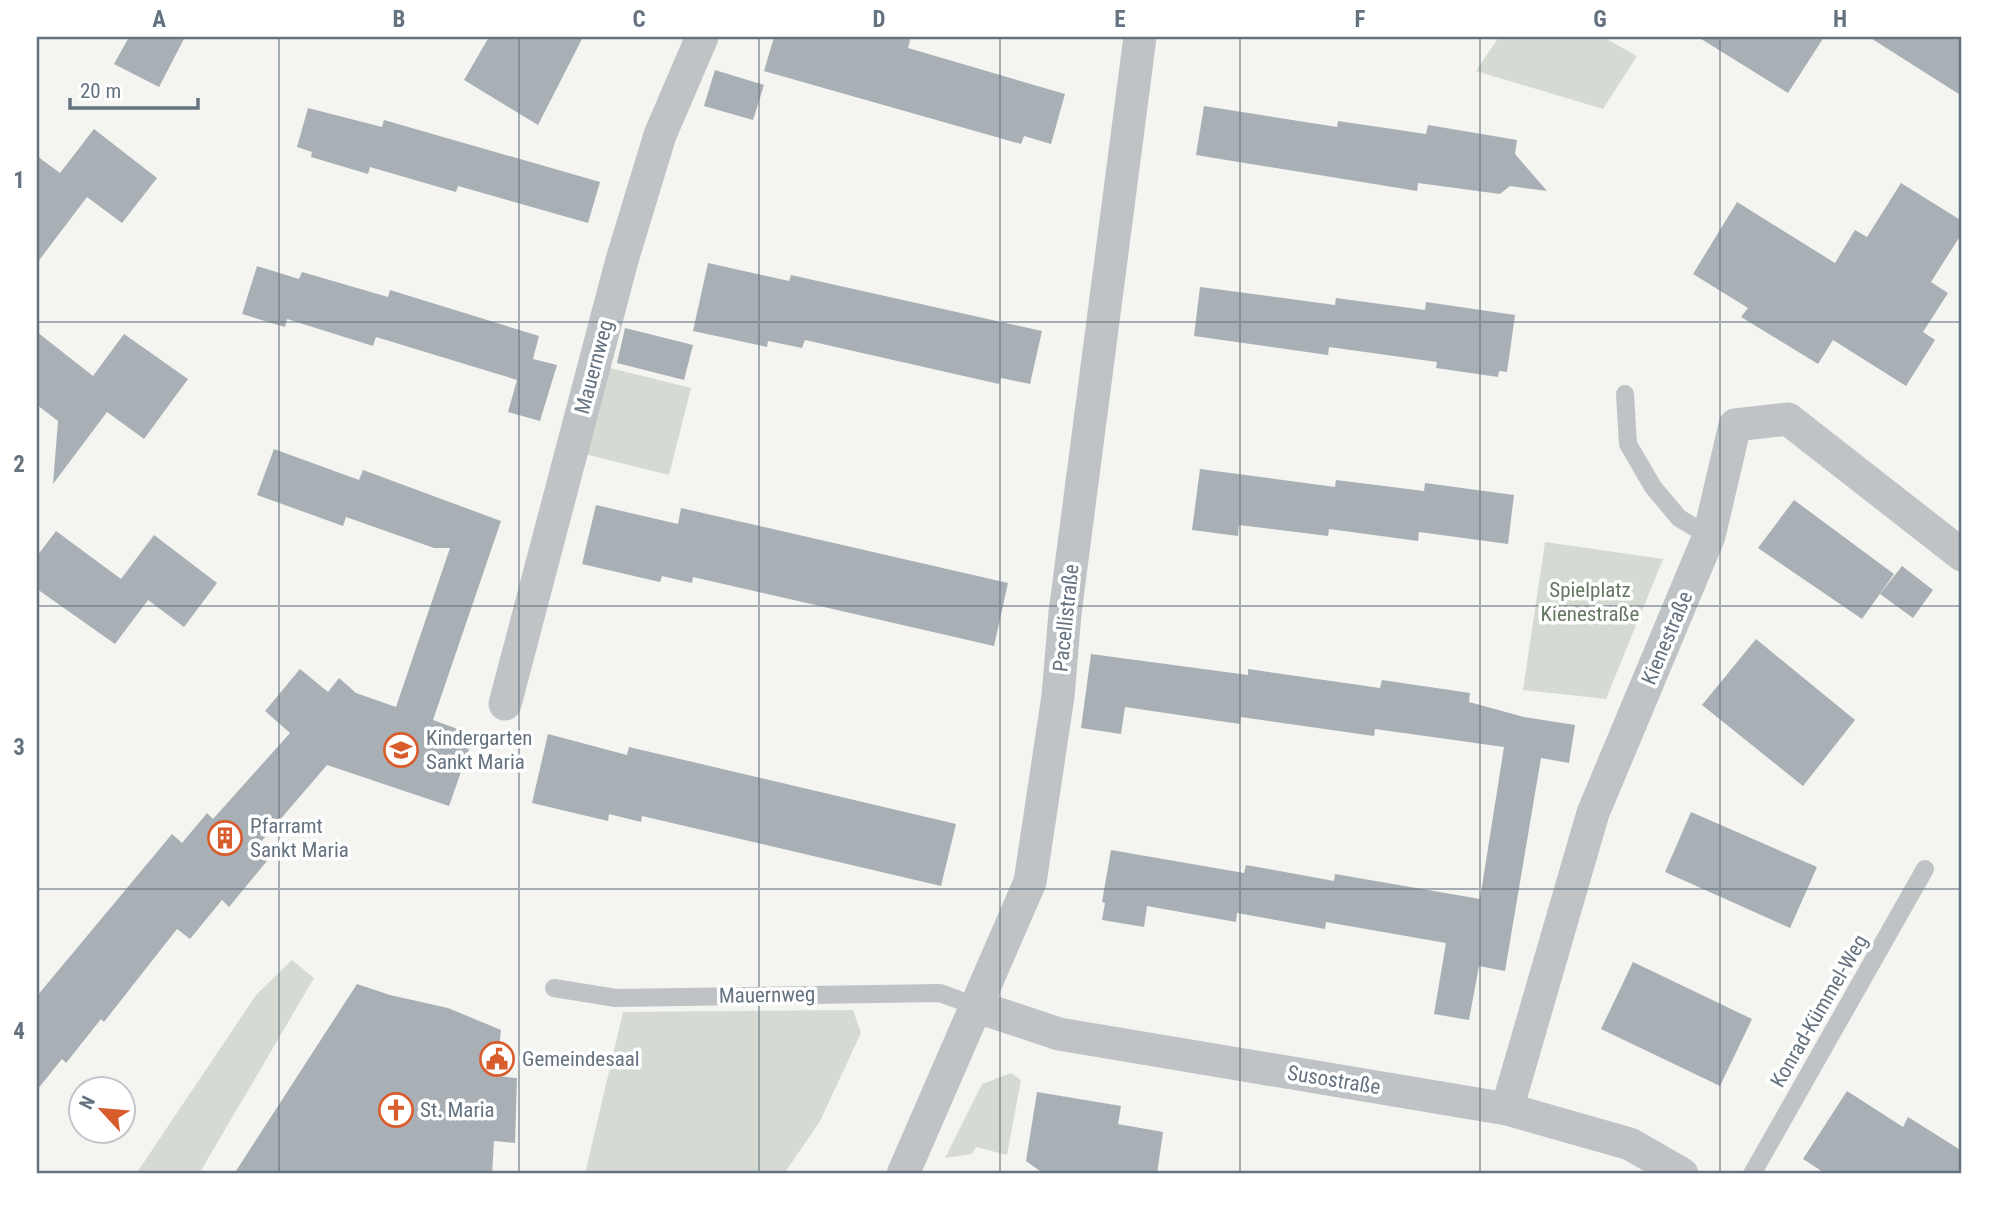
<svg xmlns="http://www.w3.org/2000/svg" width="1999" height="1211" viewBox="0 0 1999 1211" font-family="'Roboto Condensed',sans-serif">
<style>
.green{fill:#d5dbd2}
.building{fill:#a9b0b5}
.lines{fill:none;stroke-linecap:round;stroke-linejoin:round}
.lane{stroke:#bfc3c6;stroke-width:18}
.street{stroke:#bfc3c6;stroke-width:33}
.grid{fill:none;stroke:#657380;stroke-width:2;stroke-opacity:0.55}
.labels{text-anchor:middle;stroke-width:7;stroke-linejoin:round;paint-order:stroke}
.street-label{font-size:21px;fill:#657380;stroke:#fff}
.park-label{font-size:21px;fill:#667863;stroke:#fff}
.poi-label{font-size:21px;fill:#657380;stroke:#fff;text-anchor:start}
.neatline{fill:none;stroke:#657380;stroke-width:2.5}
.grid-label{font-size:23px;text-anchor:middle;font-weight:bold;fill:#657380}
</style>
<rect width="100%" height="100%" fill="#f4f4f1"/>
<g class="green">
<polygon points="1499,37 1603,37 1637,56 1603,109 1476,71"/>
<polygon points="606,367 691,388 669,475 585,454"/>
<polygon points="1545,542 1663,559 1606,699 1523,690"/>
<polygon points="292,960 314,978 199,1174 136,1174 256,995"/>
<polygon points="853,1010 861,1033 820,1121 784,1174 585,1174 623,1012"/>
<polygon points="1011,1073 1021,1080 1007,1155 976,1147 972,1154 945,1158 982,1084"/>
</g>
<g class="building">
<polygon points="129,37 185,37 159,87 114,64"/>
<polygon points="489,37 583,37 538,125 464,80"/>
<polygon points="774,37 911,37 908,48 1065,94 1051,144 1024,136 1021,144 764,71"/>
<polygon points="1698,37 1824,37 1788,93"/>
<polygon points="1869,37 1962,37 1962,96"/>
<polygon points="715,70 764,85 753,120 704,106"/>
<polygon points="1204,106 1337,127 1338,121 1426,134 1428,125 1517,140 1515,154 1547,191 1510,186 1500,194 1418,183 1417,191 1196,155"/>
<polygon points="308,108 382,127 384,120 600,182 588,223 458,186 456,192 370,167 368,174 311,157 312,152 297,147"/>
<polygon points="94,129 157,178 122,223 87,197 37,263 37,156 60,173"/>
<polygon points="1901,183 1962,221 1962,233 1931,282 1948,293 1923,332 1935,340 1906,386 1833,340 1818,364 1741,317 1748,308 1693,274 1737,202 1835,263 1855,230 1867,237"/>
<polygon points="708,263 789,281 791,275 1042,331 1030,384 1001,378 999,384 805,340 802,348 768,341 767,347 693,331"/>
<polygon points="257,266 299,279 302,272 388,297 390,290 539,336 533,359 557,365 540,421 508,412 517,380 376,337 373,346 287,319 285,327 242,314"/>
<polygon points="1200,287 1335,305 1336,298 1425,310 1426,302 1515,315 1507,372 1499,371 1498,377 1436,368 1437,362 1329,347 1328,355 1194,336"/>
<polygon points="625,328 693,345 684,380 617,363"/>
<polygon points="37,332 93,376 124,334 188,379 144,439 107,412 53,484 58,421 37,405"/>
<polygon points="274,449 359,480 363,470 501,521 433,720 474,735 449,806 327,765 254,850 267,861 229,907 222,900 190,939 177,929 104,1022 101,1019 66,1063 62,1059 37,1090 37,996 172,834 182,843 207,813 213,819 290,733 265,711 300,669 328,692 339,678 356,693 396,707 450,548 434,548 346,517 343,526 257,495"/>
<polygon points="1200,469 1335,487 1336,480 1424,491 1425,483 1514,495 1508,544 1419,532 1418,541 1329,529 1328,536 1239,525 1238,536 1192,530"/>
<polygon points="1794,500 1894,574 1862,619 1758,548"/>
<polygon points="596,505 678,524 681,508 1008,583 994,646 693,577 692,583 662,576 660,582 582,564"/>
<polygon points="56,531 121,579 154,535 217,583 184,627 148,600 115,644 37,589 37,556"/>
<polygon points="1902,566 1933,590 1913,618 1880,594"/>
<polygon points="1756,639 1855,720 1803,786 1702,705"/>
<polygon points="1091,654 1248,675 1248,669 1380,688 1382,680 1470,693 1469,702 1524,717 1575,725 1569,763 1541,758 1505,971 1479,966 1469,1020 1434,1014 1446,943 1326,922 1325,929 1237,913 1236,922 1147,906 1144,927 1102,920 1105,903 1102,902 1111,850 1244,873 1246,865 1334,881 1335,874 1480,899 1504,747 1375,729 1374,736 1241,717 1240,724 1125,707 1121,734 1081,728"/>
<polygon points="548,734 627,755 629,747 956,824 941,886 642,816 641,822 609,814 608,821 532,803"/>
<polygon points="1691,812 1817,867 1790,928 1665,872"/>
<polygon points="1633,962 1752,1019 1720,1086 1601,1029"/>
<polygon points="357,984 390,995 448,1008 501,1030 496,1076 517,1078 515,1143 494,1141 492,1174 234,1174"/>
<polygon points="1847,1091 1903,1127 1908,1117 1962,1151 1962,1174 1826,1174 1803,1159"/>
<polygon points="1037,1092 1121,1106 1118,1124 1163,1132 1157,1174 1044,1174 1026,1161"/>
</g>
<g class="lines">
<g class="lane">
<polyline points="1625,394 1628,444 1653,487 1679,518 1709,536"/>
<polyline points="554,988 616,998 940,993 978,1007"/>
<polyline points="1752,1174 1925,869"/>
</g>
<g class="street">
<polyline points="505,704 622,260 660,135 702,37"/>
<polyline points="978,1007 1059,1034 1507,1109 1630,1144 1682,1174"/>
<polyline points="1507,1109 1593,813 1709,536 1735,425 1788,419 1962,555"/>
<polyline points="903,1174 1030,882 1058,696 1065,613 1140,37"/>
</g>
</g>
<path class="grid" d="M279 37V1174M519 37V1174M759 37V1174M1000 37V1174M1240 37V1174M1480 37V1174M1720 37V1174M37 322H1962M37 606H1962M37 889H1962"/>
<defs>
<g id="school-ring" transform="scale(1.75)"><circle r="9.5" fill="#fff" stroke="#d95c2c" stroke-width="1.5"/><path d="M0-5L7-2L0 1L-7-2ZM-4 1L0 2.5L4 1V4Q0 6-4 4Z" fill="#d95c2c"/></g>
<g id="building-ring" transform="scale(1.75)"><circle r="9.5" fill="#fff" stroke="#d95c2c" stroke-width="1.5"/><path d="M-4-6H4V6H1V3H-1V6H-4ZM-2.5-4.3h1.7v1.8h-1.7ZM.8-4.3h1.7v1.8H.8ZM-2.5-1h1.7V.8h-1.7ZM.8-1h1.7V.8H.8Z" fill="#d95c2c"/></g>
<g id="civic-ring" transform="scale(1.75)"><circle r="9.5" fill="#fff" stroke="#d95c2c" stroke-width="1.5"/><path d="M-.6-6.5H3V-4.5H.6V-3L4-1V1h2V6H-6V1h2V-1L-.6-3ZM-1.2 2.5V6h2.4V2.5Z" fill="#d95c2c"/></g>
<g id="church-ring" transform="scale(1.75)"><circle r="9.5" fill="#fff" stroke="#d95c2c" stroke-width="1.5"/><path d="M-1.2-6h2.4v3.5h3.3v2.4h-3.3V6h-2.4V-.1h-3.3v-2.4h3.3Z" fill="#d95c2c"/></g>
</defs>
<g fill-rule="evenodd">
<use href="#school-ring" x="401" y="750"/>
<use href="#building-ring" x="225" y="838"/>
<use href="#civic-ring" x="497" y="1059"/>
<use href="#church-ring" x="396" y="1110"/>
</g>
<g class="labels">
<g class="street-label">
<text transform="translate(594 367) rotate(-75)" y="7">Mauernweg</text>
<text transform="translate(1066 618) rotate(-84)" y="7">Pacellistraße</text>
<text transform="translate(1667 638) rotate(-67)" y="7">Kienestraße</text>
<text transform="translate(767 995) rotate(-1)" y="7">Mauernweg</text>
<text transform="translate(1819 1011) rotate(-60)" y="7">Konrad-Kümmel-Weg</text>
<text transform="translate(1334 1080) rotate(9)" y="7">Susostraße</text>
</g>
<g class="park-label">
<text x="1590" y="597">Spielplatz<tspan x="1590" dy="24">Kienestraße</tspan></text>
</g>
<g class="poi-label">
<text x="426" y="745">Kindergarten<tspan x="426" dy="24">Sankt Maria</tspan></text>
<text x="250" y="833">Pfarramt<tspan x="250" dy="24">Sankt Maria</tspan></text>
<text x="522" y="1066">Gemeindesaal</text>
<text x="420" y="1117">St. Maria</text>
</g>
</g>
<rect width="1999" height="1211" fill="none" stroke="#ffffff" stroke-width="77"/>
<g transform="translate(102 1110) rotate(296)"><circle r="33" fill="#ffffff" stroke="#c1c7cc" stroke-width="2"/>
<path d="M0-5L12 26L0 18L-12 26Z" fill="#d95c2c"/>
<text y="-10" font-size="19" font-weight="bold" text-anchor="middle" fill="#657380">N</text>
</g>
<path d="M70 98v10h128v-10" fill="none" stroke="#657380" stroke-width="3.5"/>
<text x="80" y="98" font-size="21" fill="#657380" stroke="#ffffff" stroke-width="5" paint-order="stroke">20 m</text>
<rect x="38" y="38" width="1922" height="1134" class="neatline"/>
<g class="grid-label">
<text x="159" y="27">A</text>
<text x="399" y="27">B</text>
<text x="639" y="27">C</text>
<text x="879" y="27">D</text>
<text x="1120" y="27">E</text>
<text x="1360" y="27">F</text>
<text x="1600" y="27">G</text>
<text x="1840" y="27">H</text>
<text x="19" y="188">1</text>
<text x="19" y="472">2</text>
<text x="19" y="755">3</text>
<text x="19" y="1039">4</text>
</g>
</svg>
